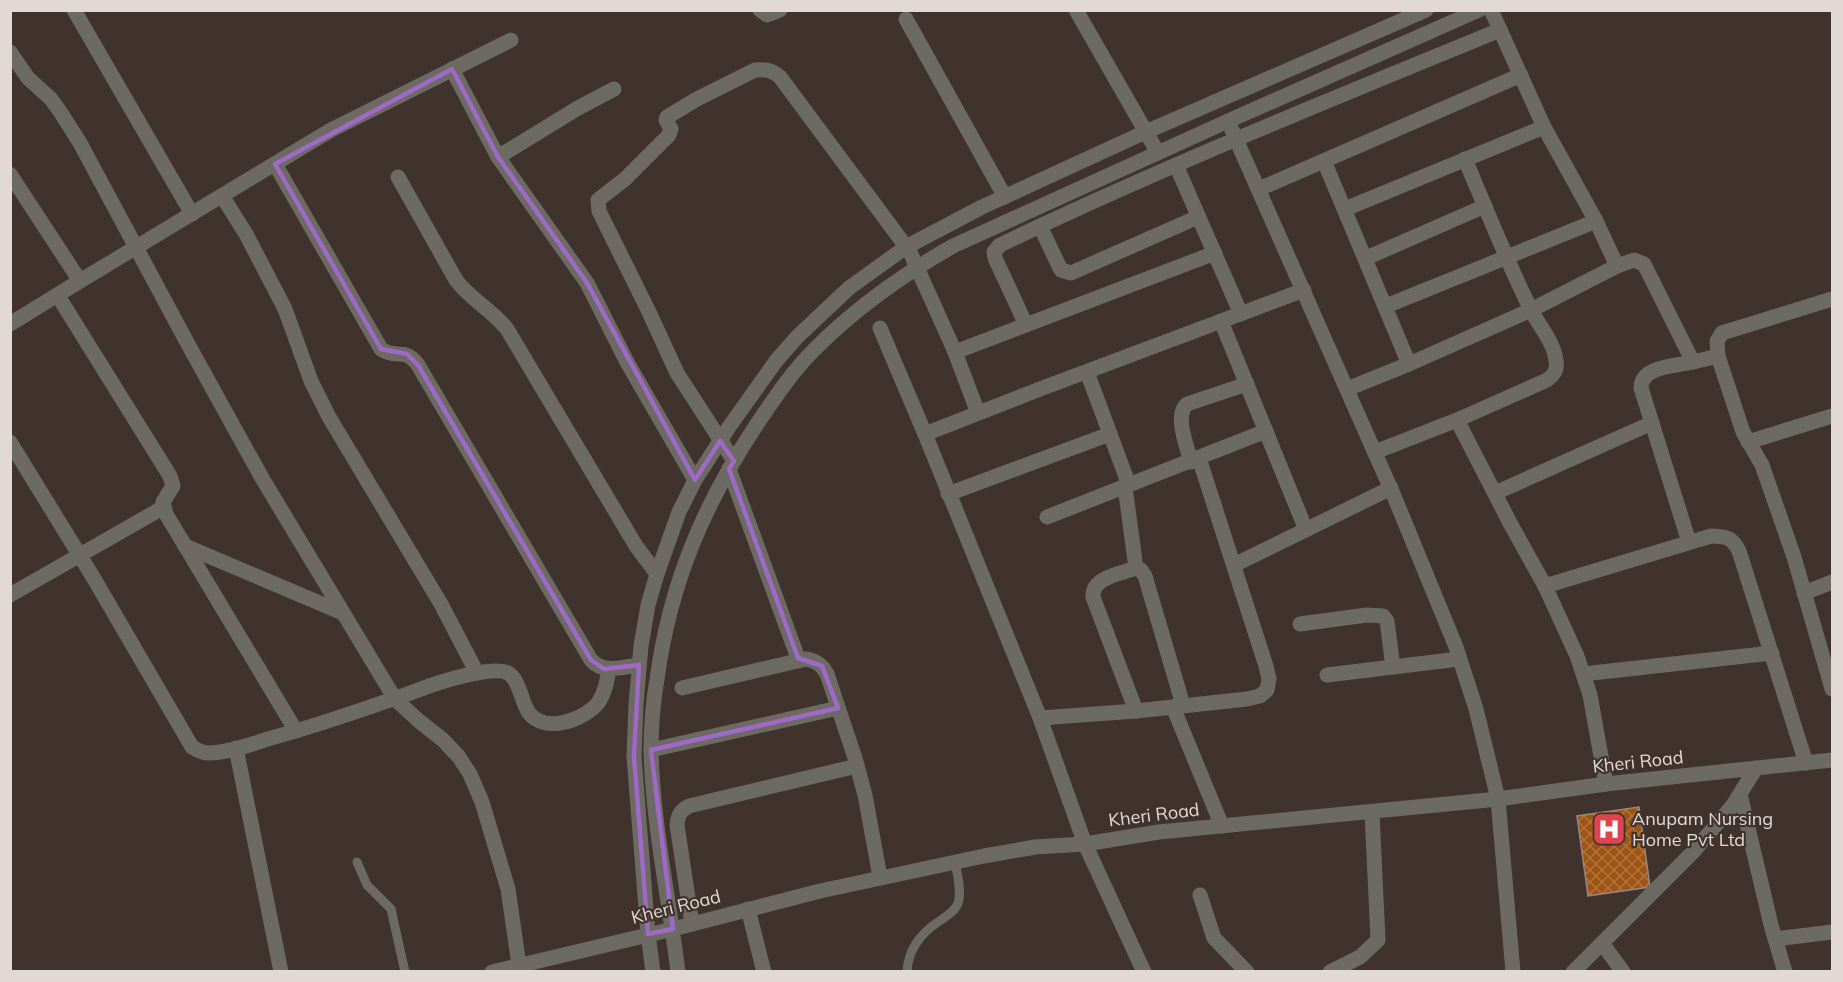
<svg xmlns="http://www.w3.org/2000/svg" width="1843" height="982" viewBox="0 0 1843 982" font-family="Mulish,sans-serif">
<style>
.building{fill:url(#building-cross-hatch);stroke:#998a80;stroke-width:1.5}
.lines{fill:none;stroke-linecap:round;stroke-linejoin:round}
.service{stroke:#6c6a63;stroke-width:9}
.minor{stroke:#6c6a63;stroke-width:15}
.tertiary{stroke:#6c6a63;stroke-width:15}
.marked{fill:none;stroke:#9f69c7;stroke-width:4.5;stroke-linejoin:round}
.labels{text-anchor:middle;stroke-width:4.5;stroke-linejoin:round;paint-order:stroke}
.street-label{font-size:18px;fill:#e2d9d5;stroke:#40322c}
.poi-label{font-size:18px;fill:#e2d9d5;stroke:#40322c;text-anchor:start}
</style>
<defs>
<pattern id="building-cross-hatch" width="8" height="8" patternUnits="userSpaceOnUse" patternTransform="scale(1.5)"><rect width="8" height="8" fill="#9e5412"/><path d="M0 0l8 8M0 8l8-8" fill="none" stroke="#b0743f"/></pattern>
</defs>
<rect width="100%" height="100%" fill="#40322c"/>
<polygon class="building" points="1639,807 1650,887 1588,896 1577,816"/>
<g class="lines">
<g class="service">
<polyline points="357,862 367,885 391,909 405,972"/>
<path d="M907 972C908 950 920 934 938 922 945 917 955 912 958 903 962 892 957 873 955 862"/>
</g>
<g class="minor">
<polyline points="74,10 192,214"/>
<polyline points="760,10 767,15 780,10"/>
<polyline points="1076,10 1158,153"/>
<polyline points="1491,10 1544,127 1596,221 1617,266 1634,260 1644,264 1693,362 1718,356 1743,432 1762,465 1794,557 1832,689"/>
<polyline points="906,19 1005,197"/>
<polyline points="10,52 28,78 51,99 61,113 80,143 189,346 262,478 395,699 419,721 443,740 459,757 470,774 482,802 508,889 519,965"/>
<polyline points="452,69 498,157 587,283 627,362 695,480"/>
<polyline points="1228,121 1394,496 1456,647 1476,709 1498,799 1513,972"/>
<polyline points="498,157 578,108 614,89"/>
<polyline points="1324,161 1409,364"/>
<path d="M275 164 381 349C397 360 404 346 418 365L591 660C603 674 623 667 639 665"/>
<polyline points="1176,165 1241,314"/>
<polyline points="10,174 80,281"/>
<path d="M398 177 456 280C471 300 492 310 507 329L636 546 657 574"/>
<polyline points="1259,189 1521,75"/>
<polyline points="222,196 246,234 285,309 311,381 329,417 441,604 477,673"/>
<polyline points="1345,209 1544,127"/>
<polyline points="1040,226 1059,266 1061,270 1071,273 1198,217"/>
<polyline points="1366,258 1485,206"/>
<polyline points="58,296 170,476 173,486 163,502 166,514 296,731"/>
<polyline points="1386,306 1596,221"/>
<polyline points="1221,321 1306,530"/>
<polyline points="10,324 80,281 331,130 511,40"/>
<path d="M1026 325 995 258 994 252 1000 245C1163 167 1332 99 1500 30"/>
<polyline points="880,328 925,434 1040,718 1085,844 1144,972"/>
<polyline points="955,352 1215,253"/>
<polyline points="1718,356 1717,341 1722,333 1832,299"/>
<polyline points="1087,372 1129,485"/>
<polyline points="1347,389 1409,364 1531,310 1617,266"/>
<polyline points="1457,420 1510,523 1545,586 1577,656 1590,695 1606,784"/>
<polyline points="925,434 1040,389 1304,290"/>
<path d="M10 442 93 577 192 747C197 750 202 753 209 753 227 753 253 744 271 738 312 727 353 713 393 699 409 694 425 687 441 682 455 678 494 666 508 673 520 680 521 702 529 713 545 734 584 720 598 703 605 693 607 681 609 669"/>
<polyline points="1748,442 1832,416"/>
<path d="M1375 452 1457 420 1547 380C1554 375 1558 370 1556 361 1554 341 1538 325 1530 308 1506 259 1486 209 1465 159"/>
<path d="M734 461 677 373 649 312 599 211 598 200 625 179 669 135 671 129 666 120 667 117 697 99 755 70C766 69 772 70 780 77L910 252 955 352 978 413"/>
<path d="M1191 462C1187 446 1174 416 1187 404L1247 384"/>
<polyline points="729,469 799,661"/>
<polyline points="1125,487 1136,568"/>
<polyline points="1495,493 1652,423"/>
<polyline points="948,494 1110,434"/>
<polyline points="1047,517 1266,431"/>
<path d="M1689 542 1641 388C1641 366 1676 366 1693 362"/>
<polyline points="185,546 343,613"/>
<polyline points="1234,565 1391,488"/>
<path d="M1545 586 1711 536C1727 537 1732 537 1739 551L1806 763"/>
<polyline points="1804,593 1832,582"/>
<polyline points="10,595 164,507"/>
<polyline points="1300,624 1367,615 1383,616 1387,621 1393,667"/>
<polyline points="1583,674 1772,653"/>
<polyline points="1327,675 1459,659"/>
<path d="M682 688 806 659C817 661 822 665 827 674L855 758 865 795 880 877"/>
<polyline points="1173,707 1222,826"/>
<path d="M1136 711 1093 597C1092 577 1120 574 1136 568L1141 570 1145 576 1183 705"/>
<polyline points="1040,718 1136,711 1247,699 1260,696 1267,690 1269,679 1266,666 1199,458"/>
<polyline points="236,748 281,972"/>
<polyline points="651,750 838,708"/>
<polyline points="1740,794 1771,925 1785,972"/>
<polyline points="1200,895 1214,938 1247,972"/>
<polyline points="748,909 764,972"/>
<path d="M692 924 677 825C678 815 680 811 689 806L857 766"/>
<polyline points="1775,939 1832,932"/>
<polyline points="1602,943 1623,972"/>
<polyline points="1330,972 1360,957 1378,940 1372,812"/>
<polyline points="1573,972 1694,851 1733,805 1756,768"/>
</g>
<g class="tertiary">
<polyline points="492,972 673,929 820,891 984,856 1035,847 1085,844 1159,832 1498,799 1606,784 1832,760"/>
<polyline points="653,972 648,934 634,756 636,704 641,646 648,605 657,574 679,512 695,480 729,427 776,361 797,337 849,288 906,247 982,207 1141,134 1426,10"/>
<path d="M678 972C669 898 653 825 651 751 651 727 653 702 657 679 670 583 704 504 757 424 774 399 791 373 812 352 853 310 902 275 953 246L1228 121 1479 10"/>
</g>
</g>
<path class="marked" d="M452 69 498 157 587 283 695 480 720 441 734 461 729 469 798 658 822 666 838 708 651 750 673 929 648 934 634 756 639 665 604 669 591 660 418 365 407 354 381 349 275 164Z"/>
<defs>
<g id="hospital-square" transform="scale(1.725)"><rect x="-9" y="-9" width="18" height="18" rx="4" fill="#e0444e" stroke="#40322c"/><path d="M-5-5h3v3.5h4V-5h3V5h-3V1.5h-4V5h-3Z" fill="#fff"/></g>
</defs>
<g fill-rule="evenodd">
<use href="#hospital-square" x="1609" y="829"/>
</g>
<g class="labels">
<g class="street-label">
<text transform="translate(1638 762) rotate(-6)" y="6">Kheri Road</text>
<text transform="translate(1154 815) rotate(-7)" y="6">Kheri Road</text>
<text transform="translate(676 907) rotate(-14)" y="6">Kheri Road</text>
</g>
<g class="poi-label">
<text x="1632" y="825">Anupam Nursing<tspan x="1632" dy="21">Home Pvt Ltd</tspan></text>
</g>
</g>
<rect width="1843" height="982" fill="none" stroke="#e2d9d5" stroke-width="24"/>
</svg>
